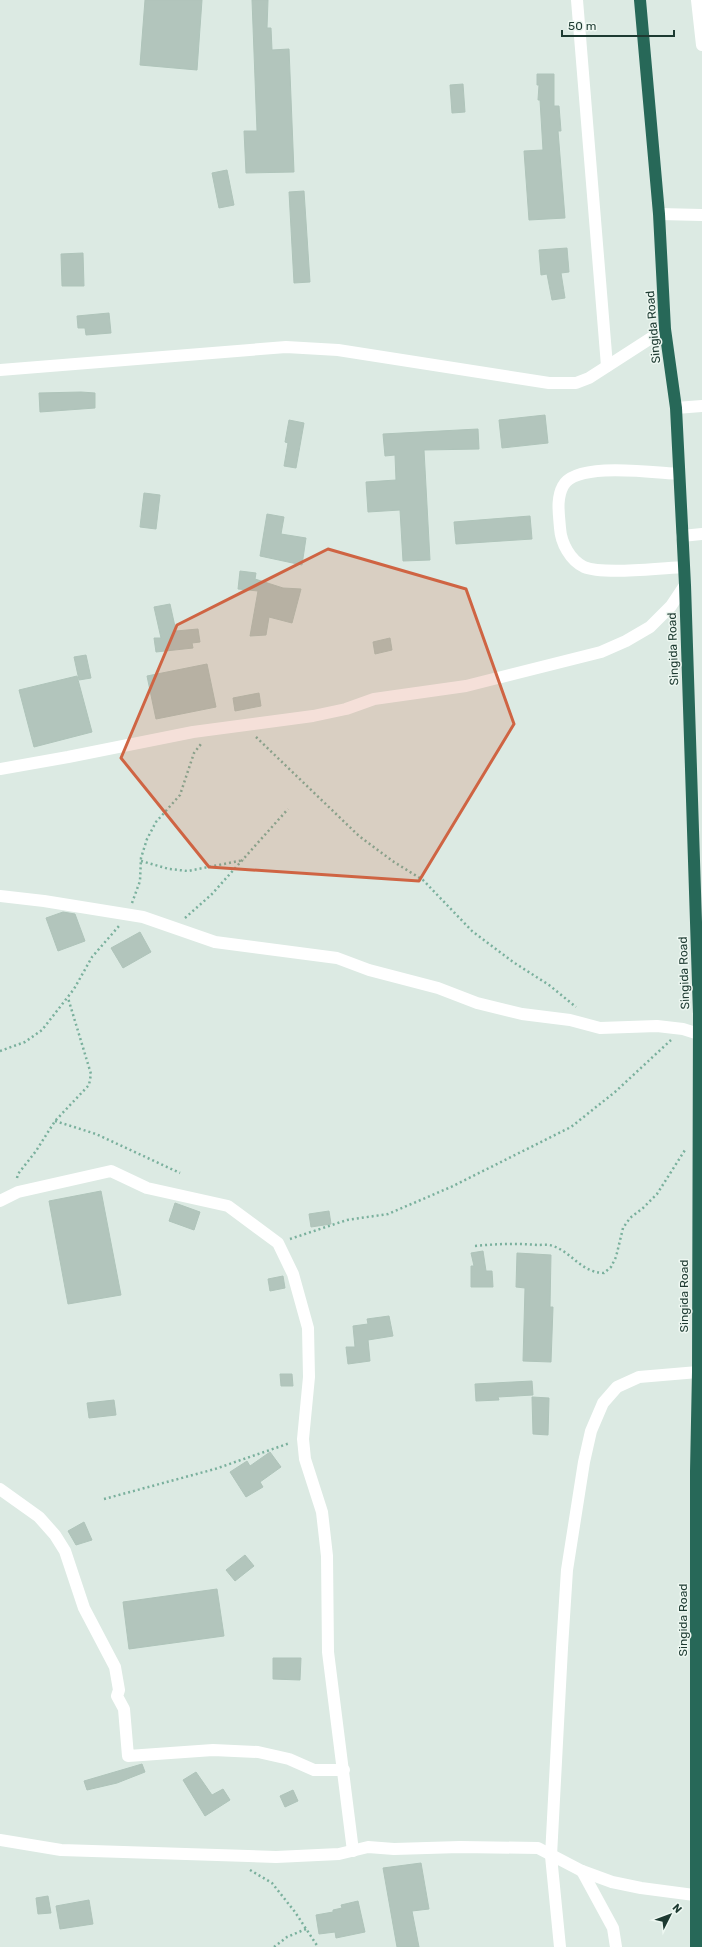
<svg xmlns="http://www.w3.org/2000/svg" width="702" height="1947" viewBox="0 0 702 1947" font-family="Rubik,sans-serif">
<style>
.building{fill:#b2c5bc;stroke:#afc4ba}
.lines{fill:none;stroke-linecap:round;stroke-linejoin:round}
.path{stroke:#7ab09d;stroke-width:2.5;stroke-dasharray:2 3;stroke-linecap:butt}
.minor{stroke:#fff;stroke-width:12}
.highway{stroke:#276858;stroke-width:12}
.marked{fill:#cf6443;fill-opacity:0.2;stroke:#cf6443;stroke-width:3;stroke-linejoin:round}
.labels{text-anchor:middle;stroke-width:3;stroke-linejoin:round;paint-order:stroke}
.street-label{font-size:12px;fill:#1d3a31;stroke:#edf7f1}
</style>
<rect width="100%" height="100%" fill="#dceae3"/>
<g class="building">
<polygon points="145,0 202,0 197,70 140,65"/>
<polygon points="252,0 268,0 267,28 271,28 272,50 289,49 294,172 246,173 244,131 257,131"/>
<polygon points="537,74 554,74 554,106 559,106 561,131 558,131 565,218 529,220 524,151 543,150 540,100 538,100 539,85 537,85"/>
<polygon points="463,84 465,112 452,113 450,85"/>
<polygon points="227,170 234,205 219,208 212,173"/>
<polygon points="304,191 310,282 294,283 289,192"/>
<polygon points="567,248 569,272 561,273 565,298 552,300 547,274 541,275 539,250"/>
<polygon points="83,253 84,286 62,286 61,254"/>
<polygon points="109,313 111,333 86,335 85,328 78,328 77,316"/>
<polygon points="81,392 95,393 95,408 40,412 39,393"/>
<polygon points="545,415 548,443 502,448 499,420"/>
<polygon points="289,420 304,423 296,468 284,466 288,443 285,442"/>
<polygon points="478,429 479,449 424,450 430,560 403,561 400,510 368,512 366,482 396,480 395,455 385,456 383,434"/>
<polygon points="144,493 160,495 156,529 140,527"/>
<polygon points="267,514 284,517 281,534 306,538 302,565 260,556"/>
<polygon points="530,516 532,539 456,544 454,522"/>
<polygon points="240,571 256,573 255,579 283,588 301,589 292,623 269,617 266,635 250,636 258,591 238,589"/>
<polygon points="170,604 176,631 198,629 200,642 192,643 193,648 156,652 154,638 161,638 154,607"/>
<polygon points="390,638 392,650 375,654 373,642"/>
<polygon points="86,655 91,678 79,680 74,657"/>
<polygon points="207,664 216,707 156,719 147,676"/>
<polygon points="77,676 92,732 34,747 19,690"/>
<polygon points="259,693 261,706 235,711 233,698"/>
<polygon points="63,912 75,914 85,941 58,951 46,918"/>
<polygon points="140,932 151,952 123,968 111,948"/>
<polygon points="101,1191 121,1295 68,1304 49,1201"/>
<polygon points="175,1203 200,1212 194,1230 169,1221"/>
<polygon points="329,1211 331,1224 311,1227 309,1214"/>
<polygon points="483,1251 486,1271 492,1271 493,1287 471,1287 471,1266 474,1266 471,1253"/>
<polygon points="517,1253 551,1255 550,1307 553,1307 551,1362 523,1361 525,1288 516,1287"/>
<polygon points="283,1276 285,1288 270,1291 268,1279"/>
<polygon points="389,1316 393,1336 368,1340 370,1361 348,1364 346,1347 355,1347 353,1326 368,1324 367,1319"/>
<polygon points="280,1374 292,1374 293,1386 281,1386"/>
<polygon points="532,1381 533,1395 498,1397 499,1400 476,1401 475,1384"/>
<polygon points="532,1397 549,1398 548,1435 533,1434"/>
<polygon points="114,1400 116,1415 89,1418 87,1403"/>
<polygon points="270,1452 281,1467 260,1482 263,1487 246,1497 230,1472 247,1461 250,1466"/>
<polygon points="84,1522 92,1540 76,1545 68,1531"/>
<polygon points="245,1555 254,1566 235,1581 226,1570"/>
<polygon points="217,1589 224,1636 129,1649 123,1602"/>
<polygon points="273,1658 301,1658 300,1680 273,1679"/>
<polygon points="142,1764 145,1772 117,1783 87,1790 84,1781"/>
<polygon points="196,1772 212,1795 223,1789 230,1800 205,1816 183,1780"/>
<polygon points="293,1790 298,1801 285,1807 280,1796"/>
<polygon points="421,1863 429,1909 412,1911 419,1947 397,1947 383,1868"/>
<polygon points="48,1896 51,1913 38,1914 36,1898"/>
<polygon points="89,1900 93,1924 60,1929 56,1906"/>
<polygon points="358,1901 365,1932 336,1938 335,1932 319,1934 316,1915 333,1912 333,1910 342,1908 341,1905"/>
</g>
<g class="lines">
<g class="path">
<polyline points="256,737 359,836 394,862 423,880 472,931 513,962 549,985 576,1007"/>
<polyline points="141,861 169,869 188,871 244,860"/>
<polyline points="132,903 140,881 141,858 147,839 156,822 180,795 194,753 201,744"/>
<polyline points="185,918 212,894 288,809"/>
<polyline points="0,1051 25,1042 42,1030 74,989 92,957 119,926"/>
<polyline points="55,1121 96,1134 180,1173"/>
<polyline points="17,1178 18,1174 36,1151 55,1121 89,1085 91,1074 68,998"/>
<polyline points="290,1239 347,1220 388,1214 451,1187 571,1127 615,1092 671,1040"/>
<path d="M475 1246C496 1244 516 1243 537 1245 542 1245 548 1244 553 1246 573 1253 580 1272 604 1273L611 1267 616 1257 623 1228 630 1218 643 1208 657 1194 685 1150"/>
<polyline points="104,1499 215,1469 290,1443"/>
<polyline points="250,1870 272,1883 295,1912 318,1947"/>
<polyline points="274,1947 287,1937 306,1929"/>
</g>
<g class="minor">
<polyline points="577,0 607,366"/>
<polyline points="697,0 702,45"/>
<polyline points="659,214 702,215"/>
<polyline points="0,370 286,347 338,350 549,383 576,383 589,378 665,329"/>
<polyline points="676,408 702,406"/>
<path d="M679 474C655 473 576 461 563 486 556 499 559 514 560 528 561 543 570 560 584 567 603 575 662 568 684 567"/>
<polyline points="682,536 702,534"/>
<polyline points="0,769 68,757 193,732 313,716 346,709 374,699 466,686 601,652 626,641 650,627 671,606 685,585"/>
<polyline points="0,896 44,901 143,917 215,942 337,958 369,970 438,988 477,1003 522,1014 570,1020 600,1028 657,1026 683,1029 702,1035"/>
<polyline points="0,1201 18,1192 111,1171 147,1188 228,1206 278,1243 293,1274 308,1328 309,1377 303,1439 305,1459 322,1512 327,1556 328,1652 353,1851"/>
<polyline points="0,1489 39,1517 55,1535 65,1551 84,1608 115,1667 119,1690 117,1696 124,1709 128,1756 213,1750 258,1752 289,1759 314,1770 344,1770"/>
<polyline points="0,1840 61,1850 276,1857 339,1854 368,1847 394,1849 460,1847 538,1848 582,1871 612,1882 641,1888 702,1896"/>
<polyline points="582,1871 613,1928 616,1947"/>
<polyline points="560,1947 551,1856 562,1648 567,1570 584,1462 591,1431 603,1403 617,1387 639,1377 698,1372"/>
</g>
<polyline class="highway" points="640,0 659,214 665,329 676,408 685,585 699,1014 698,1372 696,1471 696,1947"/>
</g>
<path class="marked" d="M328 549 466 589 514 724 419 881 209 867 121 758 177 625Z"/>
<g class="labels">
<g class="street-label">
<text transform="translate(653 327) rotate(-95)" y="4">Singida Road</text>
<text transform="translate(673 649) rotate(-92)" y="4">Singida Road</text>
<text transform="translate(684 973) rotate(-92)" y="4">Singida Road</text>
<text transform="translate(684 1296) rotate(-90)" y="4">Singida Road</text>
<text transform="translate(683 1620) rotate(-90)" y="4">Singida Road</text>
</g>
</g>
<g transform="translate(670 1915) rotate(48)" stroke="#edf7f1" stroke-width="3" paint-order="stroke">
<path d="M0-3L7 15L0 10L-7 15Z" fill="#1d3a31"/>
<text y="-6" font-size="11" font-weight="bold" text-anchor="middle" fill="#1d3a31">N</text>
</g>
<path d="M562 30v6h112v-6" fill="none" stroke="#1d3a31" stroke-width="2"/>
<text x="568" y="30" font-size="12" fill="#1d3a31" stroke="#edf7f1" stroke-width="3" paint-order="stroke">50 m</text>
</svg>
